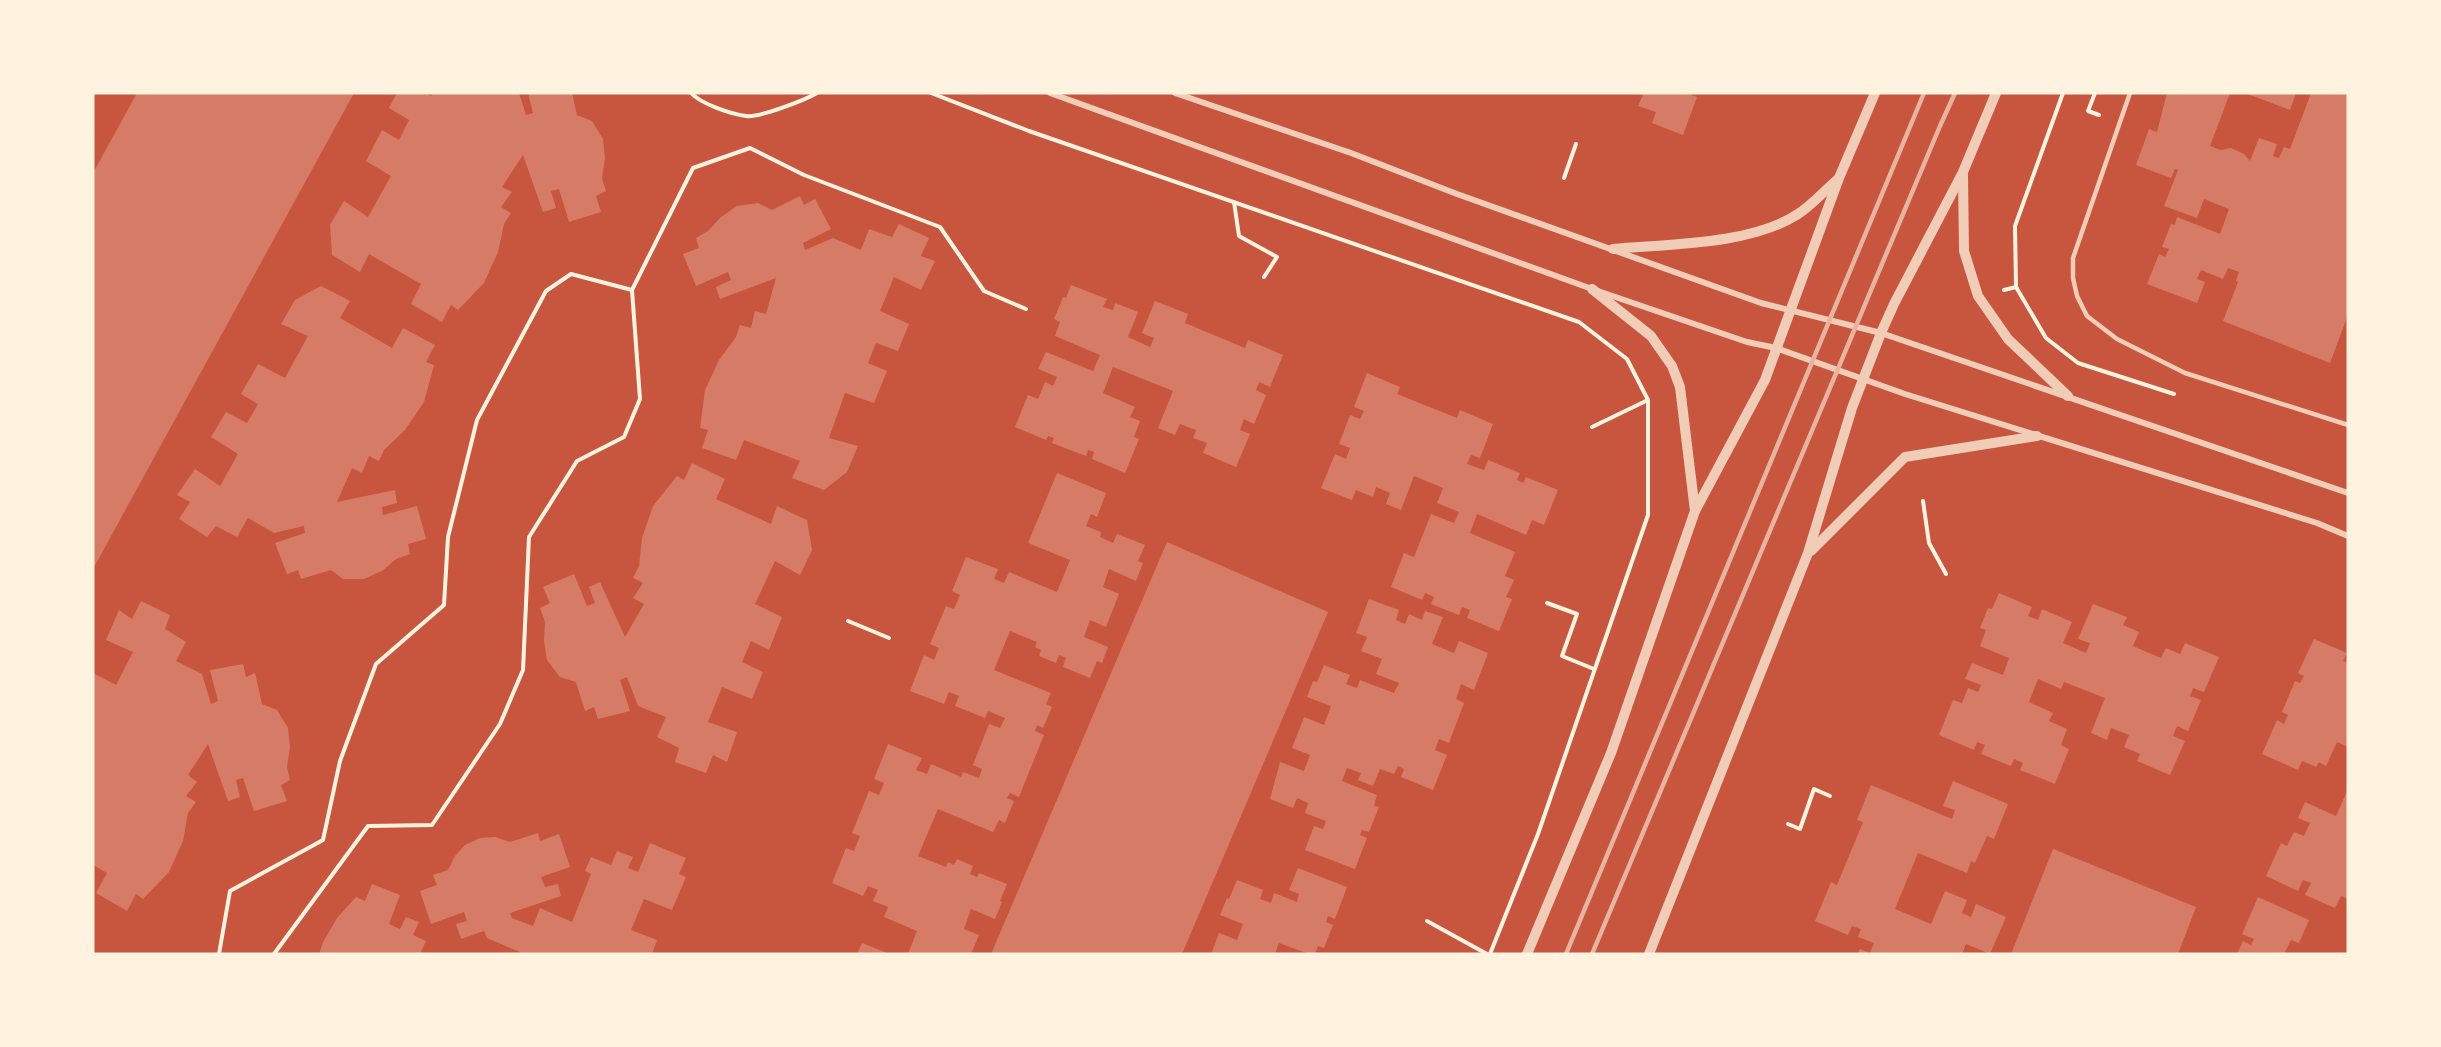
<svg xmlns="http://www.w3.org/2000/svg" width="2441" height="1047" viewBox="0 0 2441 1047" font-family="'Varela Round',sans-serif">
<style>
.building{fill:#d67c66}
.lines{fill:none;stroke-linecap:round;stroke-linejoin:round}
.path{stroke:#fff3e0;stroke-width:4}
.service{stroke:#f1ccb7;stroke-width:4.5}
.minor{stroke:#f1ccb7;stroke-width:6}
.tertiary{stroke:#f1ccb7;stroke-width:10}
.rail{stroke:#e9b49f;stroke-width:4.5}
</style>
<rect width="100%" height="100%" fill="#c8553d"/>
<g class="building">
<polygon points="137,93 354,93 93,569 93,173"/>
<polygon points="397,93 425,93 431,96 433,93 519,93 526,115 533,113 528,93 572,93 577,115 592,121 603,139 605,158 602,178 606,191 596,196 601,212 569,222 559,189 551,191 556,208 543,212 523,155 502,187 512,192 501,207 511,213 504,224 498,252 484,283 458,310 451,305 442,322 411,304 421,284 369,254 360,272 332,255 330,225 344,201 368,217 391,176 366,161 382,130 399,140 409,120 389,108"/>
<polygon points="1639,93 1692,93 1691,95 1697,97 1683,135 1652,123 1656,112 1638,106 1643,95"/>
<polygon points="2167,93 2230,93 2210,146 2221,150 2231,148 2244,154 2250,161 2259,138 2277,144 2273,156 2279,158 2284,147 2290,149 2311,93 2348,93 2348,315 2330,363 2223,321 2238,282 2236,281 2239,272 2228,268 2223,279 2201,270 2197,279 2205,282 2197,303 2147,284 2159,254 2165,257 2169,249 2162,247 2171,224 2175,225 2177,217 2220,234 2229,209 2204,199 2197,218 2164,206 2178,170 2175,169 2171,178 2136,165 2149,129 2157,132"/>
<polygon points="2245,93 2296,93 2290,110"/>
<polygon points="800,196 804,205 815,199 831,229 803,243 805,250 833,238 861,250 869,229 892,237 899,224 929,238 921,256 935,261 921,290 894,277 880,311 909,324 898,351 876,343 868,363 887,371 874,403 845,393 829,438 858,446 847,472 824,490 792,478 800,461 744,440 736,460 702,448 708,430 700,428 705,390 719,360 736,337 740,325 751,328 755,311 766,314 776,278 720,299 716,287 731,280 728,272 696,286 683,254 699,248 696,238 708,231 721,217 737,206 758,203 772,210"/>
<polygon points="1071,285 1107,299 1103,307 1113,310 1115,303 1138,312 1128,337 1150,347 1154,338 1142,333 1155,301 1188,314 1185,323 1245,348 1248,340 1283,355 1270,387 1259,382 1256,390 1266,395 1254,424 1244,419 1240,430 1250,434 1236,467 1203,453 1207,443 1193,438 1196,430 1180,424 1175,435 1158,428 1173,391 1113,367 1103,393 1135,407 1130,417 1140,421 1134,437 1139,439 1125,473 1092,459 1094,452 1088,450 1086,456 1052,443 1054,438 1048,436 1046,440 1015,427 1028,395 1038,399 1045,382 1053,386 1057,377 1038,369 1046,352 1093,371 1100,355 1055,336 1060,322 1054,319 1063,297 1066,298"/>
<polygon points="321,286 350,301 340,318 392,348 403,328 435,345 426,362 434,365 424,402 405,430 384,450 379,461 369,456 362,473 352,468 337,502 395,490 397,503 382,507 383,515 417,506 426,539 408,544 410,554 396,559 382,571 364,579 343,579 331,570 301,579 298,570 287,574 275,543 305,533 304,526 274,533 248,518 237,537 216,526 207,537 179,519 190,502 177,495 195,469 220,486 238,454 211,437 226,412 247,423 258,404 241,394 258,364 285,378 308,336 281,324 295,300"/>
<polygon points="1367,373 1400,387 1397,394 1457,418 1460,410 1493,424 1480,458 1471,455 1467,464 1484,470 1488,460 1520,473 1517,480 1523,483 1526,477 1558,490 1544,525 1532,520 1526,535 1477,514 1470,533 1515,552 1505,576 1514,580 1506,597 1512,599 1499,631 1467,618 1470,610 1462,607 1459,615 1431,604 1434,597 1425,593 1422,600 1391,587 1404,553 1414,557 1431,514 1454,523 1459,512 1437,503 1443,488 1414,476 1401,510 1386,504 1390,493 1376,487 1373,497 1356,490 1352,500 1321,488 1335,454 1346,459 1350,448 1339,444 1350,415 1360,419 1364,411 1354,407"/>
<polygon points="692,463 725,479 716,499 771,524 777,506 807,520 812,550 800,575 775,561 755,604 782,617 769,650 751,641 742,662 763,672 752,699 722,687 708,722 737,732 727,762 713,755 706,773 675,762 679,748 657,737 666,717 638,706 627,677 620,680 630,711 598,719 594,707 585,711 576,682 560,677 547,660 544,641 545,622 540,608 550,603 543,587 574,574 587,606 595,603 589,587 600,582 625,637 644,604 633,598 643,583 633,578 639,566 642,538 653,506 677,476 684,480"/>
<polygon points="1057,473 1106,493 1097,517 1091,514 1086,526 1101,532 1100,537 1113,543 1117,534 1145,545 1138,561 1143,563 1136,581 1109,569 1103,587 1119,594 1106,627 1090,620 1084,637 1108,647 1102,663 1097,661 1090,678 1063,667 1066,658 1059,655 1056,663 1039,656 1041,650 1035,647 1037,642 1010,631 994,670 1051,693 1046,704 1052,707 1043,728 1037,725 1035,731 1044,735 1019,797 1010,793 1007,798 1014,801 1005,823 999,820 993,832 938,809 918,856 946,867 948,862 954,865 957,859 973,866 970,874 977,877 979,873 1007,884 1000,901 1002,902 995,919 971,909 964,929 979,935 971,954 908,954 917,931 884,917 888,907 873,901 878,890 868,886 863,896 832,883 846,848 854,851 860,836 852,833 869,791 879,795 884,783 874,779 888,744 922,758 916,770 927,774 931,764 961,777 963,772 979,778 982,769 973,765 989,724 1000,728 1005,718 988,711 985,718 955,706 959,696 949,692 944,704 910,691 924,655 934,660 939,648 930,644 946,606 954,609 960,595 952,591 966,557 998,569 994,579 1004,583 1009,572 1057,592 1070,560 1028,543"/>
<polygon points="1167,542 1328,612 1182,954 991,954"/>
<polygon points="1999,593 2032,607 2028,616 2038,620 2042,609 2072,622 2063,643 2086,653 2090,643 2078,639 2093,604 2127,617 2123,625 2139,632 2133,646 2161,658 2166,648 2180,654 2185,643 2219,657 2204,692 2193,688 2190,696 2201,700 2188,731 2177,726 2173,736 2185,741 2170,775 2137,761 2140,754 2124,747 2129,735 2111,728 2107,740 2091,733 2105,698 2064,682 2061,689 2038,679 2029,702 2053,713 2049,721 2067,729 2061,745 2069,749 2055,784 2020,770 2023,763 2014,759 2011,766 1981,754 1985,745 1977,742 1974,750 1939,735 1953,700 1962,703 1968,688 1978,692 1981,685 1965,679 1972,663 2003,675 2009,658 1980,646 1986,630 1980,628 1988,608 1992,609"/>
<polygon points="1369,599 1399,610 1396,620 1405,624 1409,614 1422,620 1425,611 1443,617 1432,644 1454,653 1459,641 1488,653 1474,690 1461,684 1456,699 1464,703 1449,743 1439,739 1435,750 1447,755 1433,790 1401,777 1404,769 1398,766 1394,774 1380,769 1373,786 1358,780 1361,773 1347,768 1342,781 1377,795 1374,806 1379,807 1369,832 1362,830 1360,835 1367,838 1355,869 1305,850 1314,826 1323,829 1326,821 1305,813 1308,803 1297,798 1293,808 1270,799 1280,762 1304,771 1310,755 1292,748 1304,717 1324,725 1331,706 1307,697 1313,681 1317,682 1324,665 1350,675 1346,684 1357,688 1360,680 1394,693 1399,683 1376,674 1382,659 1361,651 1367,637 1356,633"/>
<polygon points="141,601 170,615 165,629 186,642 176,661 202,674 211,704 218,701 210,670 243,664 246,677 255,673 262,704 277,710 288,728 290,747 287,767 290,780 281,785 287,801 254,811 243,778 236,780 240,797 228,801 208,744 188,775 197,782 186,796 196,802 188,813 183,841 169,872 143,899 136,894 127,911 96,893 107,873 93,865 93,673 116,685 133,652 106,640 119,610 132,619"/>
<polygon points="2314,639 2347,653 2343,661 2348,663 2348,747 2337,742 2326,766 2319,762 2316,767 2302,761 2298,770 2262,754 2277,720 2284,724 2288,715 2282,712 2295,681 2300,683 2304,676 2298,673"/>
<polygon points="1953,781 2008,804 1994,839 1987,836 1975,863 1971,861 1967,873 1918,853 1895,909 1931,924 1945,891 1967,900 1962,913 1971,917 1976,904 2006,917 1990,954 1966,944 1962,954 1857,954 1860,949 1870,953 1874,943 1858,937 1861,929 1852,926 1848,935 1815,921 1831,882 1837,885 1863,822 1857,820 1871,785 1952,819 1955,810 1943,806"/>
<polygon points="2348,789 2348,899 2341,896 2335,908 2305,895 2311,883 2303,880 2298,891 2266,876 2281,843 2287,846 2294,832 2304,836 2310,823 2298,818 2305,802 2336,816"/>
<polygon points="538,833 540,841 559,834 570,867 541,877 545,887 558,884 561,896 510,913 512,918 533,926 540,908 572,922 591,874 585,871 591,857 611,865 617,851 633,857 628,868 638,872 650,843 686,858 679,874 686,877 672,910 644,899 631,930 657,940 652,954 519,954 520,952 487,938 484,931 461,939 456,924 467,921 464,912 431,924 420,891 437,885 433,875 448,870 455,856 465,845 480,838 495,837 510,842"/>
<polygon points="2053,849 2196,907 2178,954 2011,954"/>
<polygon points="1298,868 1347,887 1335,919 1328,916 1326,922 1333,925 1324,948 1318,946 1315,954 1309,954 1279,943 1275,954 1211,954 1219,933 1237,940 1243,924 1220,915 1227,898 1229,899 1237,880 1263,890 1260,899 1271,903 1274,893 1297,902 1299,894 1289,890"/>
<polygon points="372,884 400,895 389,924 400,929 406,917 419,922 413,935 426,941 420,954 319,954 323,942 337,918 356,897 365,901"/>
<polygon points="2258,897 2309,920 2299,943 2291,940 2284,954 2237,954 2243,941 2251,945 2254,939 2242,934"/>
<polygon points="862,943 890,954 857,954"/>
</g>
<g class="lines">
<g class="path">
<path d="M691 93C701 104 731 114 746 116 759 118 805 100 817 93"/>
<polyline points="931,93 1029,131 1579,322 1627,359 1648,400 1648,515 1538,834 1490,954"/>
<polyline points="2095,93 2088,111 2099,115"/>
<polyline points="1564,178 1576,144"/>
<polyline points="1234,202 1239,236 1277,257 1264,277"/>
<polyline points="2016,287 2046,338 2078,363 2174,394"/>
<polyline points="2004,290 2016,287 2015,226 2063,93"/>
<polyline points="1592,427 1648,400"/>
<polyline points="1923,501 1929,543 1946,574"/>
<polyline points="1547,603 1577,614 1562,656 1594,669"/>
<polyline points="848,621 889,638"/>
<polyline points="1788,824 1800,829 1814,789 1830,796"/>
<polyline points="1427,921 1487,954"/>
<polyline points="219,954 230,891 323,840 340,761 376,664 444,605 448,537 477,420 546,291 571,274 632,290"/>
<polyline points="274,954 368,826 432,825 500,724 523,670 529,537 577,461 624,437 640,399 632,290 693,168 750,148 804,175 940,227 984,291 1026,309"/>
</g>
<polyline class="service" points="2130,93 2073,258 2073,278 2077,296 2087,316 2117,339 2185,373 2348,425"/>
<g class="minor">
<polyline points="1050,93 1592,289 1747,342 1776,348 1905,394 2317,523 2348,536"/>
<polyline points="1175,93 1351,153 1457,194 1761,303 1881,333 2348,493"/>
</g>
<g class="tertiary">
<polyline points="1963,175 1964,251 1978,296 2008,339 2068,396"/>
<path d="M1613 249C1668 244 1751 245 1798 214 1812 205 1824 191 1837 180"/>
<polyline points="1592,289 1651,336 1672,366 1680,387 1695,511"/>
<polyline points="1811,551 1905,457 2037,436"/>
<polyline points="1527,954 1611,753 1695,511 1765,380 1839,178 1875,93"/>
<polyline points="1649,954 1808,553 1852,408 1881,333 1894,304 1963,172 1996,93"/>
</g>
<g class="rail">
<polyline points="1566,954 1924,93"/>
<polyline points="1592,954 1940,126 1955,93"/>
</g>
</g>
<rect width="2441" height="1047" fill="none" stroke="#fff3e0" stroke-width="189"/>
</svg>
